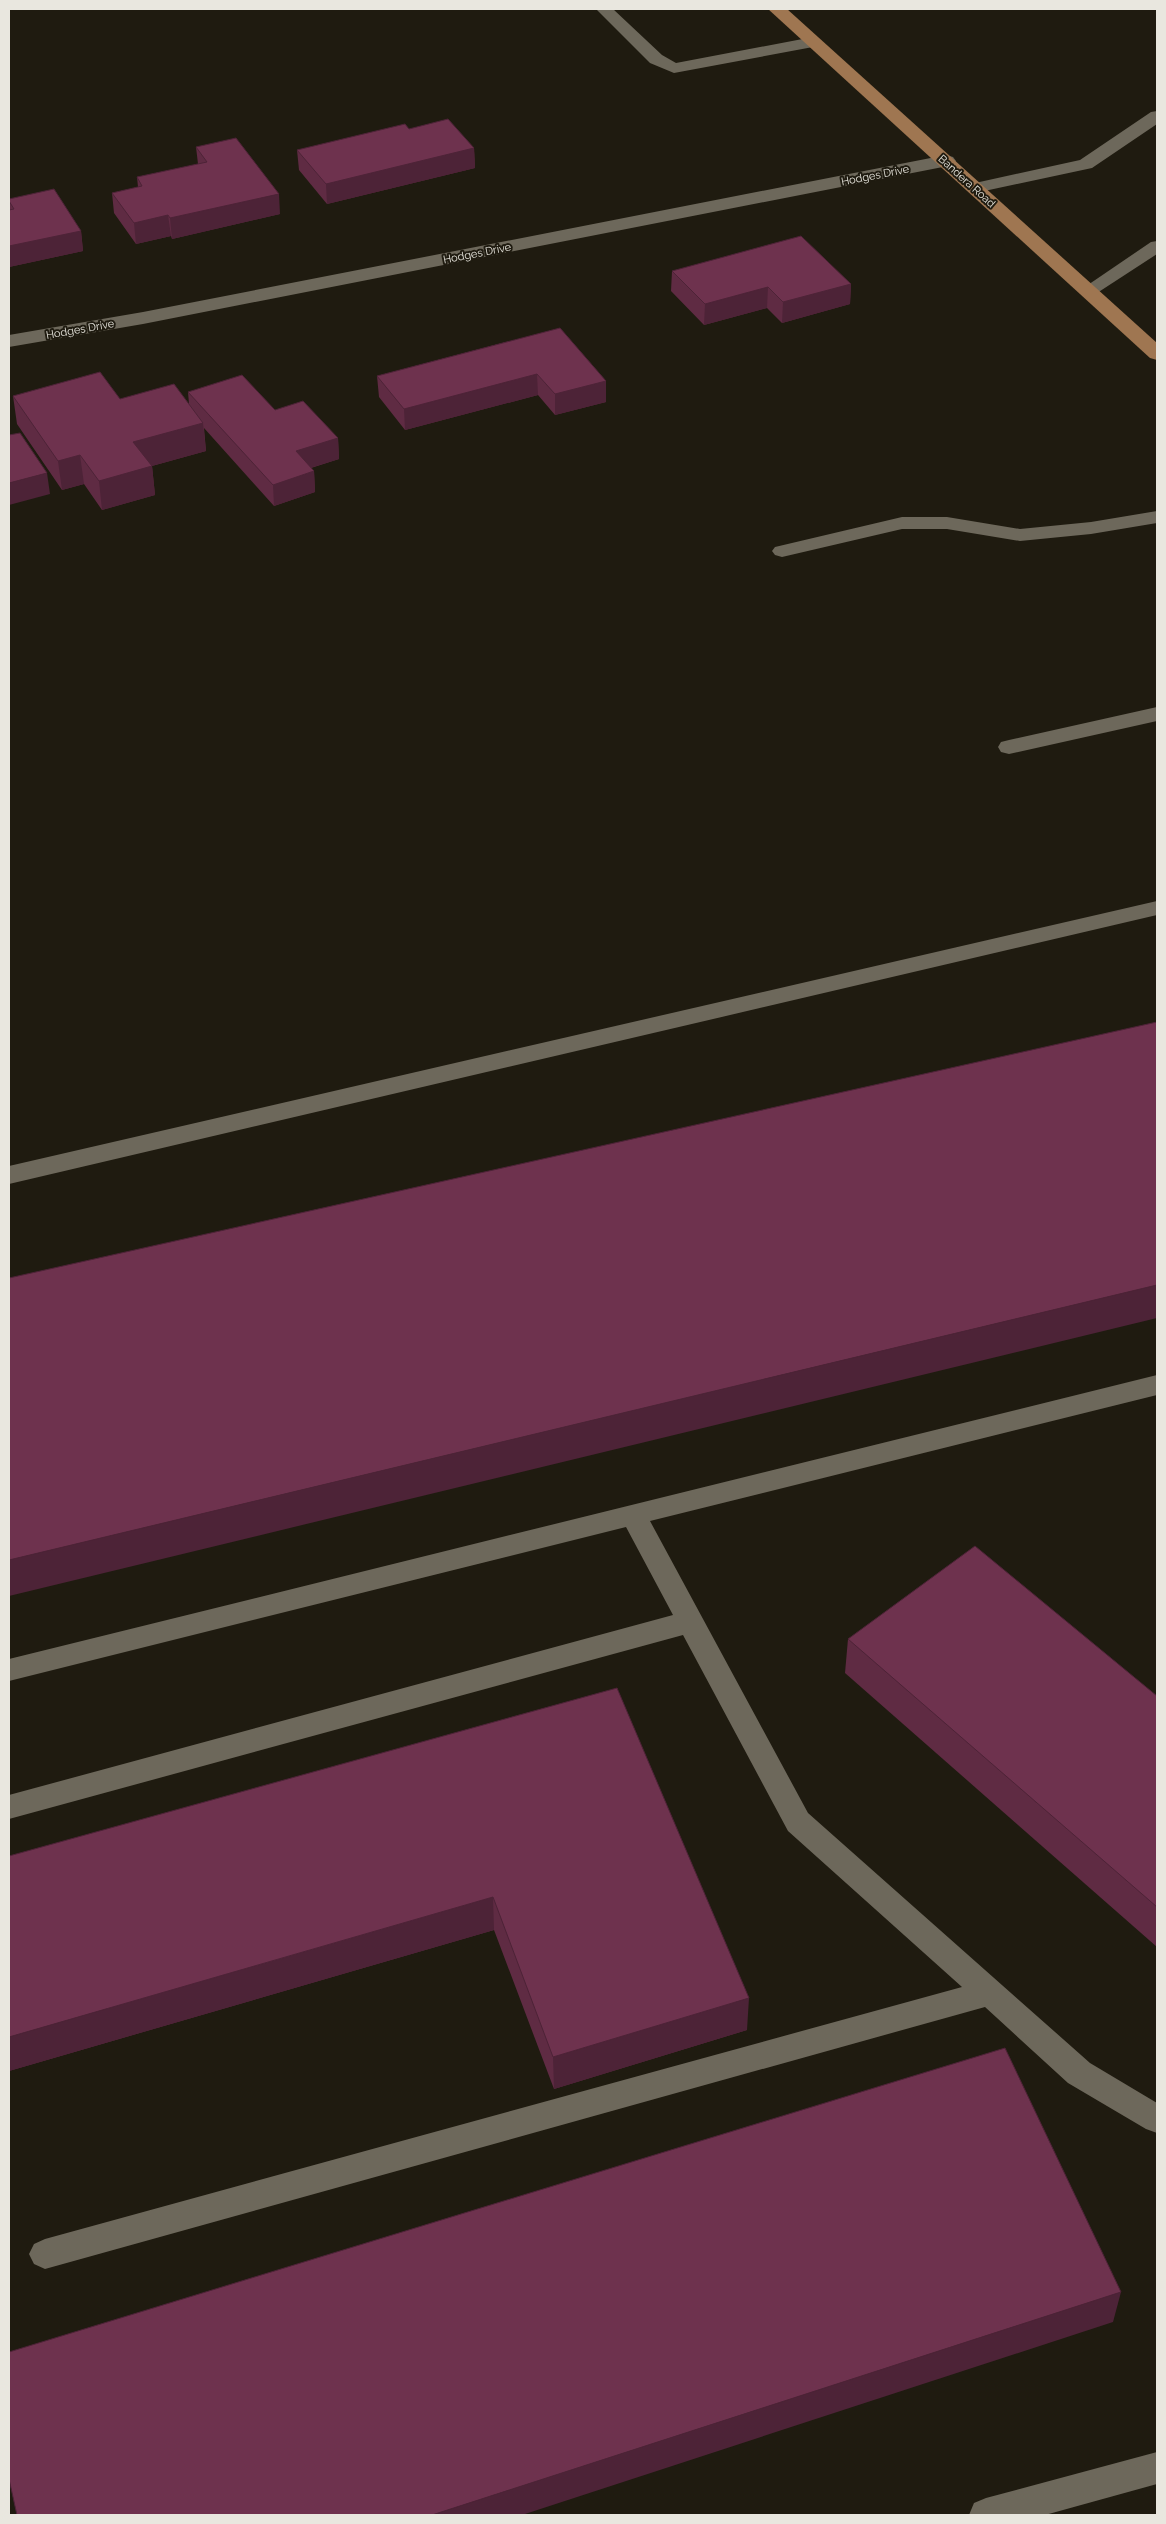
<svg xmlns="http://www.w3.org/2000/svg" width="1166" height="2524" viewBox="0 0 1166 2524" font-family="Raleway,sans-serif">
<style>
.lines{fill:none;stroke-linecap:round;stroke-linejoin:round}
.lane{fill:#6d685b;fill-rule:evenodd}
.street{fill:#6d685b;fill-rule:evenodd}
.primary{fill:#9f7651;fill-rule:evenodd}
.wall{fill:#5f2b43}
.shaded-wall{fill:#4d2337}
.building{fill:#6e324e;stroke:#4d2337}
.labels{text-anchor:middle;stroke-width:4;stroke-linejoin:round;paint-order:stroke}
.far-street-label{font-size:11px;fill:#e9e7df;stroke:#1f1b10}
</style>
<rect width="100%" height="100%" fill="#1f1b10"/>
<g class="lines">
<g class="lane">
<polygon points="596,9 613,9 662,55 676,63 813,37 821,42 813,47 674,73 650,63"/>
<polygon points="1157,111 1157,124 1092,168 975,193 969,192 966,188 969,184 975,183 1080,160 1151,112"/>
<polygon points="1157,241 1157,254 1094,295 1082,295 1079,291 1151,242"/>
<polygon points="1157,511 1157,523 1091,534 1020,541 947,529 902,529 782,557 775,555 772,551 775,547 902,517 947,517 1020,529 1091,522"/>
<polygon points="1157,707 1157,721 1009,754 1001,752 998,747 1001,742 1009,740"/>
<polygon points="1157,901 1157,915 9,1184 9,1166"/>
<polygon points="1157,1375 1157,1395 650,1521 808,1813 1090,2063 1157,2103 1157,2133 1146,2129 1068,2083 985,2007 45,2269 34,2264 29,2254 34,2244 45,2239 962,1987 788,1831 683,1635 9,1819 9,1795 673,1615 626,1527 9,1681 9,1659"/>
<polygon points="1157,2452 1157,2484 1045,2515 969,2515 974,2503 986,2498"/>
</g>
<polygon class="street" points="946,155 953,157 956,161 953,165 143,324 9,347 9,335 143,312"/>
<polygon class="primary" points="768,9 787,9 1157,343 1157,360 1150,358"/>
</g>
<g class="wall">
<polygon points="409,129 474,148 475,168 327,204 299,170 297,150"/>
<polygon points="196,147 280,214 172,239 171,236 136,244 114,213 112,193 138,187 137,177 198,164"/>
<polygon points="9,199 81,231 83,251 9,267"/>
<polygon points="672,271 851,284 850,304 782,323 767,308 704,325 671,291"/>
<polygon points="560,328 606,381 606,402 555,415 538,395 405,430 379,397 377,376"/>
<polygon points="188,392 275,410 338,438 339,459 311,468 314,471 315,492 274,506 204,428 206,451 152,466 155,495 102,510 84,484 62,490 17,424 13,396 120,399 189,404"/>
<polygon points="848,1639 1157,1696 1157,1947 845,1673"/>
<polygon points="617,1688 747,2030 554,2089 494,1930 9,2071"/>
</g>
<g class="shaded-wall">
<polygon points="474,148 475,168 327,204 326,184"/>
<polygon points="279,194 280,214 172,239 170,218"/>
<polygon points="168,215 171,236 136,244 134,223"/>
<polygon points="81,231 83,251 9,267 9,246"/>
<polygon points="851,284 850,304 782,323 783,302"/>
<polygon points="768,287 767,308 704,325 705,304"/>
<polygon points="537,374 538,395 405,430 404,409"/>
<polygon points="606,381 606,402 555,415 555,394"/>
<polygon points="203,423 206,451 137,470 133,442"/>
<polygon points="338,438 339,459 297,472 296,451"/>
<polygon points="80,455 84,484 62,490 58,461"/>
<polygon points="152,466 155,495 102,510 99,481"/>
<polygon points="314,471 315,492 274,506 273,485"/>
<polygon points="47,473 50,494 9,505 9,483"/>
<polygon points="1157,1285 1157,1318 9,1596 9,1560"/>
<polygon points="493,1897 494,1930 9,2071 9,2037"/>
<polygon points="749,1998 747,2030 554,2089 553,2057"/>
<polygon points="1121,2292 1113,2322 522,2515 432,2515"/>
</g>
<g class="building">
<polygon points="448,119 474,148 326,184 297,150 405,124 409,129"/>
<polygon points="236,138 279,194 170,218 168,215 134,223 112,193 142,186 137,177 207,162 196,147"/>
<polygon points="54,189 81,231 9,246 9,210 14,209 9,201 9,199"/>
<polygon points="801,236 851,284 783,302 768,287 705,304 672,271"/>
<polygon points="560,328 606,381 555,394 537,374 404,409 377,376"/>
<polygon points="100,372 120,399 174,384 203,423 133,442 152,466 99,481 80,455 58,461 13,396"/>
<polygon points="242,375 275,410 303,401 338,438 296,451 314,471 273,485 188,392"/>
<polygon points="20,433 47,473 9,483 9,435"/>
<polygon points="1157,1022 1157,1285 9,1560 9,1278"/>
<polygon points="975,1546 1157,1696 1157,1907 848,1639"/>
<polygon points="617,1688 749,1998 553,2057 493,1897 9,2037 9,1856"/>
<polygon points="1005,2048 1121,2292 432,2515 17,2515 9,2479 9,2352"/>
</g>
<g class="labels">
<g class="far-street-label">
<text transform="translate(875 175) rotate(-11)" y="4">Hodges Drive</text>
<text transform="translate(967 181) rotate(42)" y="4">Bandera Road</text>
<text transform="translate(477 253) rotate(-11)" y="4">Hodges Drive</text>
<text transform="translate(80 329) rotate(-10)" y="4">Hodges Drive</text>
</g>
</g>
<rect width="1166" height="2524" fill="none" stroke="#e9e7df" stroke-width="20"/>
</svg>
